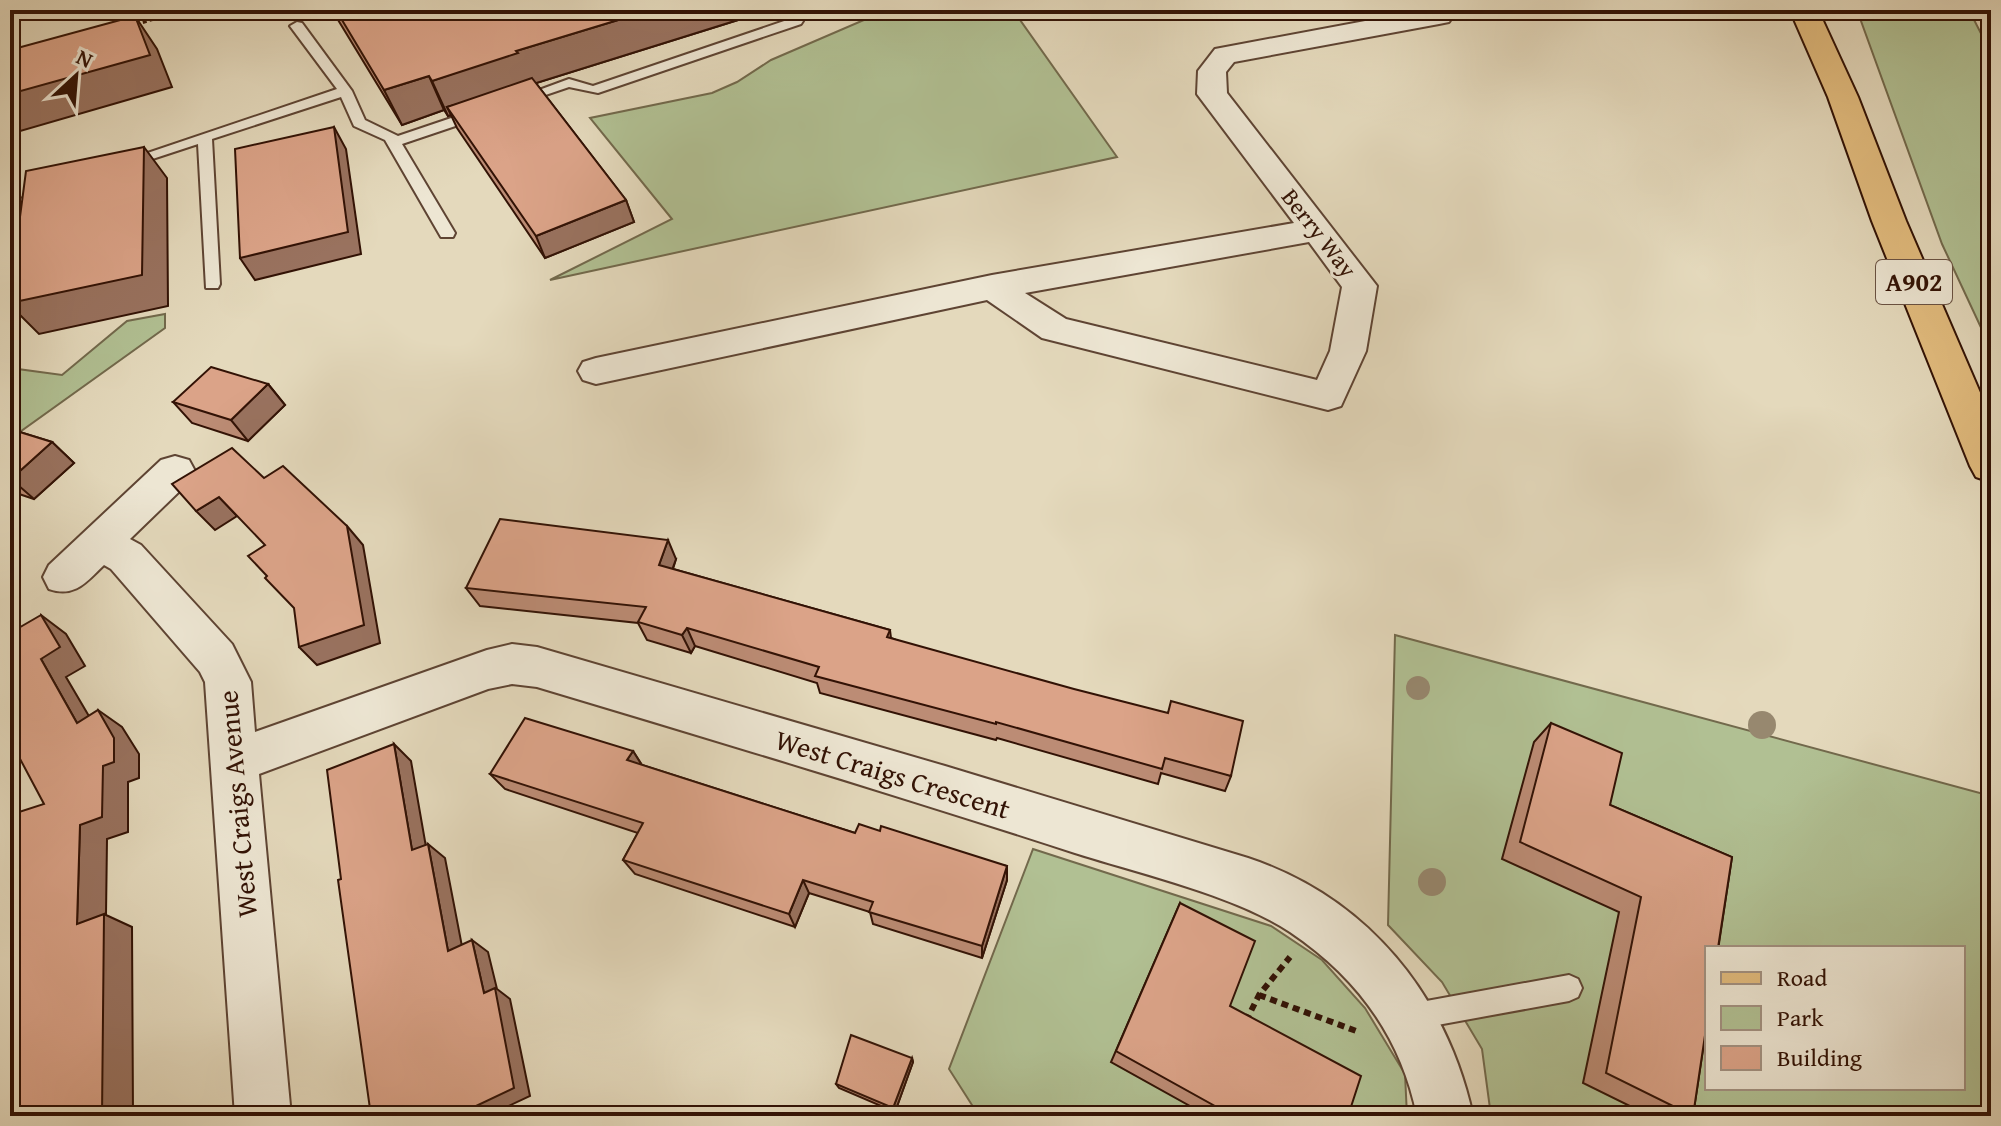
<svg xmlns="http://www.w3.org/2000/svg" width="2001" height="1126" viewBox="0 0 2001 1126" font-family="'Gentium Book Plus',serif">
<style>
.green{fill:#b1c093;stroke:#72694c;stroke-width:2;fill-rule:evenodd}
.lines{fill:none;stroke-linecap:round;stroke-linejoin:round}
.lane-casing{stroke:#5e4433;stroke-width:4}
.street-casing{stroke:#5e4433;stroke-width:4}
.primary-casing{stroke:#321205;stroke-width:4}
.path-far1{stroke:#321205;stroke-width:4;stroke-dasharray:4 3;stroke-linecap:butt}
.path{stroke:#321205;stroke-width:6;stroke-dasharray:7 5;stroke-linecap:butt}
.lane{fill:#ede6d3;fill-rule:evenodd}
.street{fill:#ede6d3;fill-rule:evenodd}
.primary{fill:#e2bc7e;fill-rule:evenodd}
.tree{fill:#97886f}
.wall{fill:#bc8c75;stroke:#321205;stroke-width:2}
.shaded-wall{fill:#99725f;stroke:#321205;stroke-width:2}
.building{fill:#dba388;stroke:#321205;stroke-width:2}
.labels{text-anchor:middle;stroke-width:6;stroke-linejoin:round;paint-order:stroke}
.far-street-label{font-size:24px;fill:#321205;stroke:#ede6d3}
.shield{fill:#ede6d3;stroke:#6a5243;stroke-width:2}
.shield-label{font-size:26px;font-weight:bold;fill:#321205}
.street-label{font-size:28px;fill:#321205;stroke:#ede6d3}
</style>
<rect width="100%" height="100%" fill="#e4d9bc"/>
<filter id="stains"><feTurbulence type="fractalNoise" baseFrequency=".0025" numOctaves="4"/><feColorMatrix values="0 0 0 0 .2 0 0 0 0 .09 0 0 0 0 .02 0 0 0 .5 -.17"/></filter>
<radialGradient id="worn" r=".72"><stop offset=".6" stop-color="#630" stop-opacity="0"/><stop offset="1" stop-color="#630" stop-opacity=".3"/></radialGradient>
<g class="green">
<polygon points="887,10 1013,10 1117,157 550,280 672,219 590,118 712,93 737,82 771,60"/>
<polygon points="1857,10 1969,10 1991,53 1991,349 1942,244"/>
<polygon points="165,314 165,328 10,439 10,368 62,375 127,321"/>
<path d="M1395 635 1991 796V1116H1491L1482 1049 1442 982 1388 925ZM1707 948H1963V1088H1707Z"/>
<polygon points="1033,849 1271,926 1322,960 1365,1008 1405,1074 1407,1116 979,1116 949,1069"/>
</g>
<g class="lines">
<g class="lane-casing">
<g id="lane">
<polygon points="796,17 803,21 801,24 598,93 569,87 519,104 512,100 569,79 593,86"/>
<polygon points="297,22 302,23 352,91 365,120 398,136 472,111 482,111 482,117 402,144 455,233 453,237 441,237 385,140 354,126 341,97 212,139 220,284 218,288 206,288 198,144 125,168 118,163 337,89 290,26"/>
<polygon points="46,187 51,189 51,195 10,215 10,204"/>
<polygon points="1569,975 1578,979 1582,988 1578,997 1569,1001 1410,1030 1401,1026 1397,1017 1401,1008 1410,1004"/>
</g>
</g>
<g class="street-casing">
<g id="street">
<path d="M1424 10H1452L1453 16 1449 22 1439 24 1234 62 1226 72 1227 93 1377 286 1366 351 1341 406 1328 410 1042 338 987 300 596 384 583 380 578 371 583 362 596 358 992 275 1294 223 1197 94 1198 71 1215 49ZM1309 242 1342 287 1330 351 1317 380 1066 319 1025 293Z"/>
<path d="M175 456 189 460 195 471 189 482 130 539 141 545 232 644 251 682 255 732 487 650 512 644 537 647 945 766 1248 858C1367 897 1447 996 1473 1116H1417C1401 1037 1357 977 1290 932 1234 895 1141 874 1075 853 897 795 717 741 537 687L512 684 488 689 259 774 291 1116H235L205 682 200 672 111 569 104 565C86 582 75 598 49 589L43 577 49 565 161 460Z"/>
</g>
</g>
<g class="primary-casing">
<polygon id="primary" points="1790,10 1818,10 1858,97 1906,221 1991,418 1991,482 1976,477 1970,466 1872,221 1828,97"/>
</g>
<polyline class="path-far1" points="136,24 182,10"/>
<g class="path">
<polyline points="1259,995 1359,1032"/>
<polyline points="1246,1021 1259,995 1290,957"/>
</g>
<use href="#lane" class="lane"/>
<use href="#street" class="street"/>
<use href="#primary" class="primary"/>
</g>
<g class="tree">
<circle cx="1418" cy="688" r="12"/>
<circle cx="1762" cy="725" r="14"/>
<circle cx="1432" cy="882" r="14"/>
</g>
<g class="wall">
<polygon points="332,10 770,10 536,83 626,200 634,222 545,258 457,128 451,115 448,116 444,110 402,125"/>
<polygon points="268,384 285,405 248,441 192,423 173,402"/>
<polygon points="10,429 52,442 74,463 34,499 10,491"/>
<polygon points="676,559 673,569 890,630 891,638 1231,776 1225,791 1161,773 1158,784 997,738 996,740 820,693 817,683 695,646 691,653 647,640 638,623 480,606 466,588"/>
<polygon points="1551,723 1610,805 1732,857 1693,1116 1650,1116 1583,1083 1619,912 1502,859 1534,742"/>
<polygon points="633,751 642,765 855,833 1007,866 1007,880 982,958 873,924 870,912 809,893 795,927 635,874 623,860 638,833 505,789 490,774"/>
<polygon points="1180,903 1230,1006 1348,1116 1208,1116 1111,1062"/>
<polygon points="912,1058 913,1062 895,1112 839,1088 836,1084"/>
</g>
<g class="shaded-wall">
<polygon points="651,10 770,10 530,85 447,107 451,115 448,116 432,81 516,51"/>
<polygon points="135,16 157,49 172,87 10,134 10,94"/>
<polygon points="429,76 444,110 402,125 384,90"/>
<polygon points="334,127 346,149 361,254 255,280 240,258"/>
<polygon points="144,147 167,178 168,306 39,334 10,305 10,303"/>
<polygon points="626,200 634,222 545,258 536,236"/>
<polygon points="268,384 285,405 248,441 231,420"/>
<polygon points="52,442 74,463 34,499 11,479"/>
<polygon points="219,497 237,516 215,530 196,511"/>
<polygon points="347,526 363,545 380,643 317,665 299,647"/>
<polygon points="10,533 16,538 10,544"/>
<polygon points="668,540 676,559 667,584 659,565"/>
<polygon points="41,615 66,634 85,666 66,677 103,740 77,723 41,659"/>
<polygon points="687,628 695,646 691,653 682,635"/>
<polygon points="98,710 122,727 139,754 139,778 128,782 128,832 107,839 106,915 132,927 133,1116 102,1116 77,924 80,825"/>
<polygon points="394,744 411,761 429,864 412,850"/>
<polygon points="633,751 643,767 627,760"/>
<polygon points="428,844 445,858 465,962 448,951"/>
<polygon points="1007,866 1007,880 982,958 982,946"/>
<polygon points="803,880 809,893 795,927 789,914"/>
<polygon points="472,940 488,952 497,989 510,999 530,1096 487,1116 455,1116 484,993"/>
<polygon points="912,1058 913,1062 895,1112 893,1108"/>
</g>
<g class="building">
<polygon points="336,10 651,10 516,51 518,53 432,81 429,76 384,90"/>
<polygon points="135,16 150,55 10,94 10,50"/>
<polygon points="532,78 626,200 536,236 447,107"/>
<polygon points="334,127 348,232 240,258 235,149"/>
<polygon points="144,147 142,275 10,303 10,293 26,171"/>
<polygon points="211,367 268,384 231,420 173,402"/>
<polygon points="10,429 52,442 11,479 10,479"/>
<polygon points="232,448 264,478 283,466 347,526 364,625 299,647 294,608 265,578 267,576 248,556 265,545 219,497 196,511 172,484"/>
<polygon points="500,519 668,540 659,565 890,630 887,637 1074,689 1168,713 1171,701 1243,721 1231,776 1165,758 1162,769 996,722 996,724 815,676 819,667 687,628 682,635 638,622 646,607 466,588"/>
<polygon points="41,615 60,647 41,659 77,723 98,710 114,738 114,762 103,766 102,817 80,825 77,924 104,914 102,1116 10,1116 10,957 19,812 44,804 10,740 10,633"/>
<polygon points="525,718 633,751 627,760 855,833 859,824 880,831 881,826 1007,866 982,946 869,912 873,902 803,880 789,914 623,860 643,823 490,774"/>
<polygon points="1551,723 1622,753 1610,805 1732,857 1718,948 1707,948 1707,1022 1693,1116 1606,1073 1641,897 1520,842"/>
<polygon points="394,744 412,850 428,844 448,951 472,940 484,993 495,988 514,1088 455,1116 371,1116 338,880 341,879 327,770"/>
<polygon points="1180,903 1255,941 1230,1006 1361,1076 1348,1116 1233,1116 1116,1051"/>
<polygon points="851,1035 912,1058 893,1108 836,1084"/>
</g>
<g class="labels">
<g class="far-street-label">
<text transform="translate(1319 233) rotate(52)" y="8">Berry Way</text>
</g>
<rect class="shield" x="1876" y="260" width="76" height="44" rx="6"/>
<g class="shield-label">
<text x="1914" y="291">A902</text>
</g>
<g class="street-label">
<text transform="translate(893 774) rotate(17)" y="10">West Craigs Crescent</text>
<text transform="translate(237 804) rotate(-95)" y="10">West Craigs Avenue</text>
</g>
</g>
<rect width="2001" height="1126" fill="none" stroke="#e4d9bc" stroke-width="40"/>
<rect x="12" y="12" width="1977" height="1102" fill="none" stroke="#321205" stroke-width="4"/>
<rect x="20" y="20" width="1961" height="1086" fill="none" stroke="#321205" stroke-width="2"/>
<rect x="1705" y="946" width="260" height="144" fill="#ede6d3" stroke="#a29181" stroke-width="2"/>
<rect x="1721" y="972" width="40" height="12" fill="#e2bc7e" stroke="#a29181" stroke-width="2"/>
<text x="1777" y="986" font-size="24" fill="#321205">Road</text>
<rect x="1721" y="1006" width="40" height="24" fill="#b1c093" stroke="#a29181" stroke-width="2"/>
<text x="1777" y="1026" font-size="24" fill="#321205">Park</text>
<rect x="1721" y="1046" width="40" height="24" fill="#dba388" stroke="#a29181" stroke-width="2"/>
<text x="1777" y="1066" font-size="24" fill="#321205">Building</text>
<g transform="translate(76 76) rotate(26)" stroke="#ede6d3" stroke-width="6" paint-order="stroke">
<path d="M0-6L14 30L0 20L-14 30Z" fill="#321205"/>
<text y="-12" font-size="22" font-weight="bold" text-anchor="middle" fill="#321205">N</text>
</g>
<rect width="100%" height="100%" filter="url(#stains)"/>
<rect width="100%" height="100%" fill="url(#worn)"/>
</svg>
